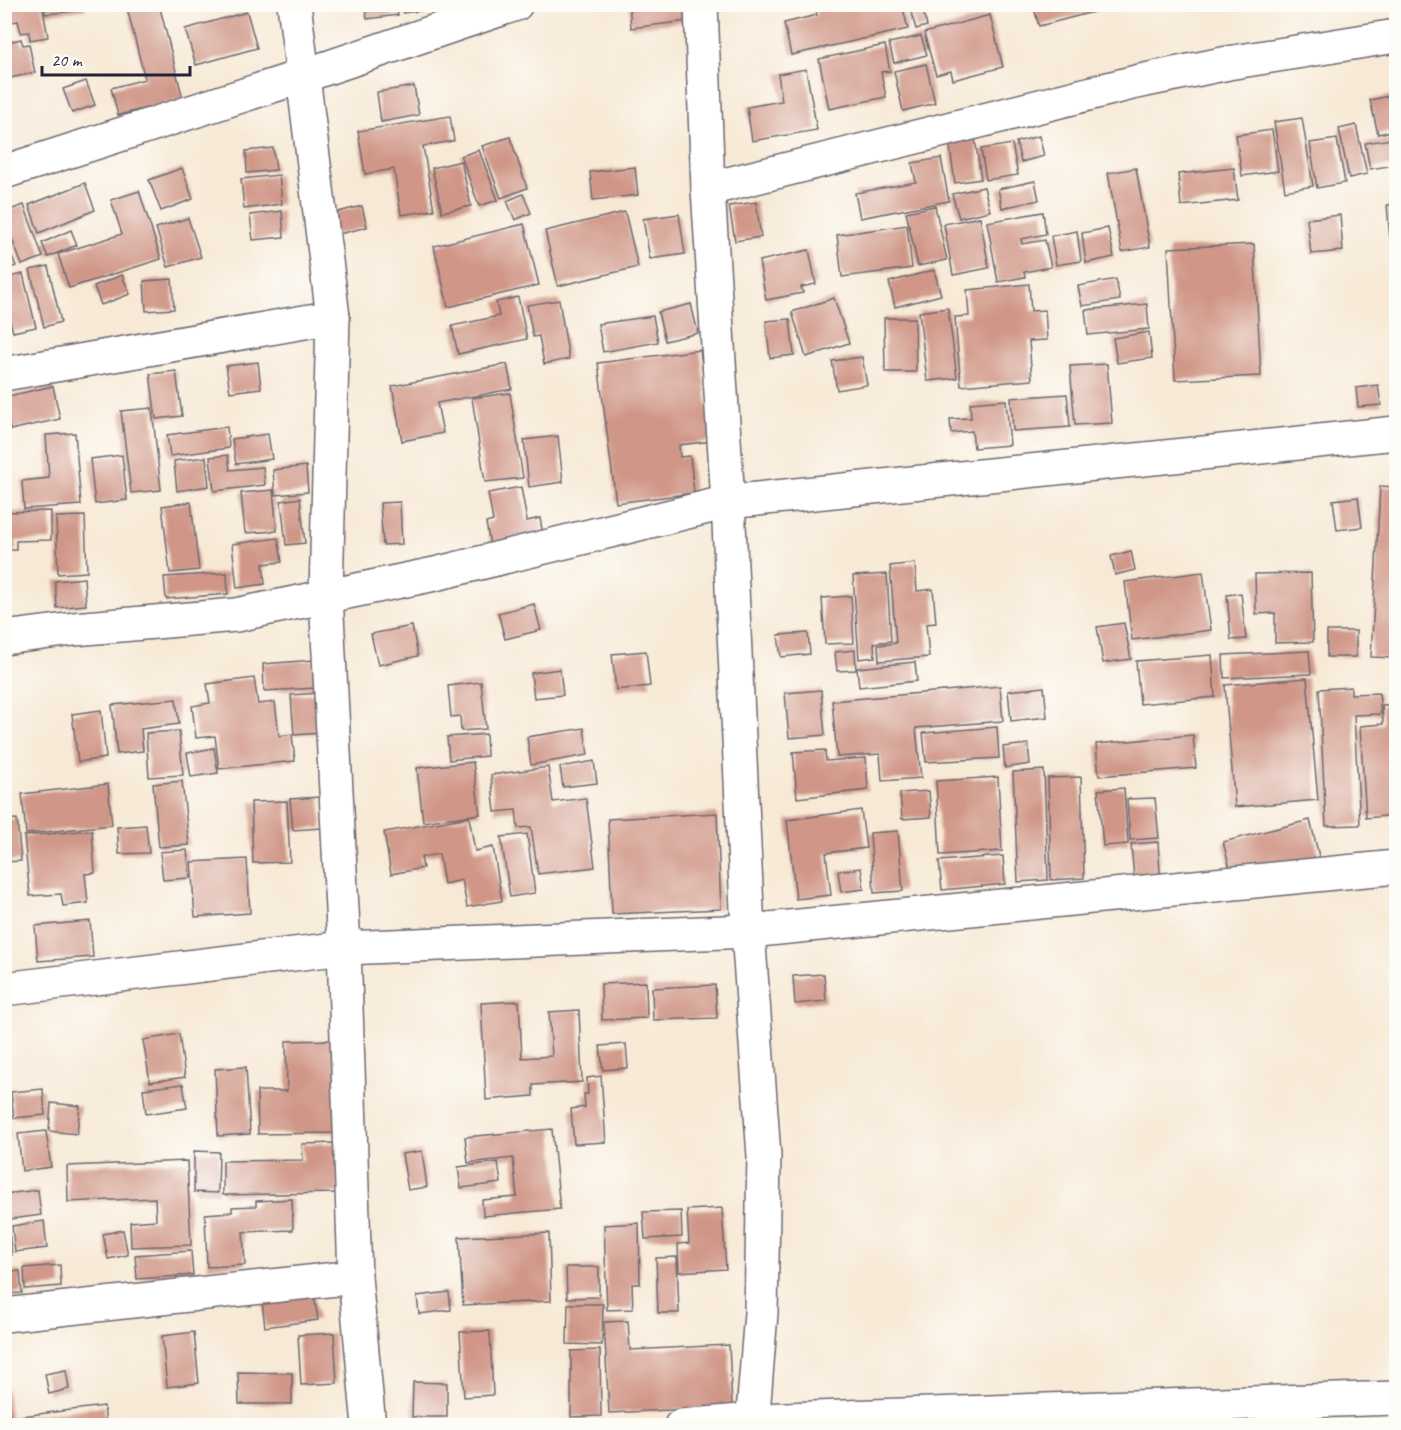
<svg xmlns="http://www.w3.org/2000/svg" width="1401" height="1430" viewBox="0 0 1401 1430" font-family="Caveat,sans-serif">
<style>
.building{fill:#d09788}
.lines{fill:none;stroke-linecap:round;stroke-linejoin:round}
.street-casing{stroke:#6d6871;stroke-width:36}
.street{stroke:#fff;stroke-width:33}
</style>
<rect width="100%" height="100%" fill="#fdfcf7"/>
<filter id="ink" filterUnits="userSpaceOnUse"><feTurbulence type="fractalNoise" baseFrequency=".0167" numOctaves="2"/><feDisplacementMap in="SourceGraphic" scale="12" xChannelSelector="R" yChannelSelector="G"/><feConvolveMatrix kernelMatrix="1 2 1 2 8 2 1 2 1" color-interpolation-filters="sRGB"/></filter>
<filter id="wash" filterUnits="userSpaceOnUse"><feTurbulence type="fractalNoise" baseFrequency=".008" numOctaves="4" result="noise"/><feDisplacementMap in="SourceGraphic" scale="24" xChannelSelector="R" yChannelSelector="G"/><feGaussianBlur stdDeviation="1.35" result="paint"/><feColorMatrix in="noise" values="0 0 0 0 0 0 0 0 0 0 0 0 0 0 0 0 0 1.4 0 .05"/><feComposite in="paint" operator="in"/></filter>
<g filter="url(#wash)">
<rect width="100%" height="100%" fill="#f7e9d5"/>
<g id="blocks">
<g class="building">
<polygon points="4,4 42,4 48,37 30,40 29,32 21,33 18,21 4,23"/>
<polygon points="45,4 86,4 86,10 45,14"/>
<polygon points="126,4 159,4 183,99 118,115 111,88 145,79"/>
<polygon points="365,4 397,4 398,15 367,19"/>
<polygon points="401,4 431,4 432,9 403,13"/>
<polygon points="629,4 685,4 687,21 631,28"/>
<polygon points="814,4 902,4 908,29 791,55 784,23 817,15"/>
<polygon points="909,4 924,4 924,6 910,8"/>
<polygon points="1033,4 1095,4 1097,11 1039,26"/>
<polygon points="922,8 927,26 916,29 911,12"/>
<polygon points="247,12 257,48 196,65 185,29"/>
<polygon points="990,15 1003,67 953,80 951,71 936,75 924,33"/>
<polygon points="921,36 927,55 894,63 889,43"/>
<polygon points="21,39 23,45 29,44 35,73 4,79 4,43"/>
<polygon points="885,45 890,71 881,72 886,97 829,109 819,59"/>
<polygon points="926,64 935,103 903,111 894,71"/>
<polygon points="806,69 817,130 752,141 747,107 782,101 778,74"/>
<polygon points="86,81 95,105 72,113 63,89"/>
<polygon points="414,86 419,115 381,122 377,92"/>
<polygon points="1394,95 1396,105 1396,130 1378,134 1370,100"/>
<polygon points="450,116 454,141 423,146 434,210 401,215 394,169 365,174 358,131"/>
<polygon points="1302,118 1313,186 1285,191 1274,122"/>
<polygon points="1356,125 1367,174 1349,178 1339,129"/>
<polygon points="1272,130 1278,171 1242,176 1236,135"/>
<polygon points="1039,136 1044,156 1021,162 1016,142"/>
<polygon points="510,137 527,188 501,198 482,146"/>
<polygon points="975,138 981,179 955,183 949,141"/>
<polygon points="1337,139 1345,183 1317,188 1310,143"/>
<polygon points="1391,139 1396,165 1370,169 1365,143"/>
<polygon points="1012,144 1018,175 986,180 981,149"/>
<polygon points="273,148 276,170 247,173 246,151"/>
<polygon points="479,150 498,200 479,206 461,156"/>
<polygon points="941,158 949,201 860,218 855,193 916,182 912,163"/>
<polygon points="461,161 471,206 442,212 432,168"/>
<polygon points="635,167 638,195 593,200 590,172"/>
<polygon points="182,168 193,199 161,211 149,180"/>
<polygon points="1136,168 1150,247 1122,252 1108,173"/>
<polygon points="1234,168 1238,200 1181,206 1178,174"/>
<polygon points="279,175 282,204 244,209 241,179"/>
<polygon points="1035,181 1039,200 1002,208 998,189"/>
<polygon points="85,183 95,210 39,233 29,205"/>
<polygon points="984,187 990,211 959,218 952,194"/>
<polygon points="139,191 161,259 69,288 58,254 122,234 111,200"/>
<polygon points="523,194 531,213 515,220 507,201"/>
<polygon points="756,202 761,237 735,241 729,206"/>
<polygon points="24,205 43,257 22,265 4,218 4,212"/>
<polygon points="1387,205 1396,205 1396,238 1390,238"/>
<polygon points="362,206 367,227 335,235 330,214"/>
<polygon points="935,206 947,260 918,266 906,212"/>
<polygon points="282,211 284,237 253,240 250,215"/>
<polygon points="625,212 638,267 558,286 545,231"/>
<polygon points="1043,212 1046,234 1021,239 1022,244 1045,240 1051,267 1024,272 1025,277 998,282 987,222"/>
<polygon points="679,214 685,254 650,259 643,219"/>
<polygon points="1340,215 1343,251 1311,254 1307,219"/>
<polygon points="980,217 989,268 953,275 944,224"/>
<polygon points="188,218 201,257 168,267 156,228"/>
<polygon points="524,224 539,285 448,307 434,246"/>
<polygon points="907,225 912,268 842,277 837,235"/>
<polygon points="1108,228 1114,257 1086,263 1082,233"/>
<polygon points="71,230 77,245 48,257 42,243"/>
<polygon points="1077,231 1081,261 1056,265 1051,236"/>
<polygon points="4,236 16,266 4,270"/>
<polygon points="1254,244 1261,376 1175,380 1168,248"/>
<polygon points="809,250 816,284 801,287 803,293 766,300 759,261"/>
<polygon points="48,266 61,322 44,327 30,270"/>
<polygon points="934,270 941,295 895,307 889,282"/>
<polygon points="23,274 36,327 13,332 4,298 4,278"/>
<polygon points="122,275 130,294 101,305 94,286"/>
<polygon points="172,279 174,309 146,311 144,281"/>
<polygon points="1116,279 1120,300 1082,306 1078,286"/>
<polygon points="1029,284 1031,311 1045,310 1047,340 1029,341 1032,380 961,386 955,317 969,316 967,290"/>
<polygon points="518,297 527,339 458,354 452,326 499,316 496,302"/>
<polygon points="834,298 849,343 806,357 792,312"/>
<polygon points="559,300 569,359 544,364 539,336 533,337 527,305"/>
<polygon points="691,304 698,333 665,341 658,312"/>
<polygon points="1147,304 1149,329 1088,335 1085,310"/>
<polygon points="948,308 957,378 927,381 919,312"/>
<polygon points="653,316 658,342 603,352 598,324"/>
<polygon points="884,318 915,318 916,372 885,372"/>
<polygon points="790,319 794,355 770,358 766,321"/>
<polygon points="1149,332 1152,358 1117,363 1113,338"/>
<polygon points="700,350 712,441 679,445 680,457 690,456 694,493 616,503 598,363"/>
<polygon points="862,357 867,385 837,390 832,361"/>
<polygon points="258,362 261,388 230,392 226,366"/>
<polygon points="507,364 512,389 437,403 443,433 402,441 392,386"/>
<polygon points="1107,364 1112,423 1075,425 1070,366"/>
<polygon points="176,371 182,416 156,419 150,374"/>
<polygon points="1378,385 1381,405 1358,407 1356,388"/>
<polygon points="53,386 60,419 10,430 4,397"/>
<polygon points="1393,386 1396,386 1396,402 1395,402"/>
<polygon points="510,393 523,478 485,482 472,398"/>
<polygon points="1067,394 1070,427 1013,431 1011,398"/>
<polygon points="1006,400 1010,445 974,448 972,431 951,433 950,419 971,418 970,403"/>
<polygon points="152,408 161,490 131,493 121,411"/>
<polygon points="227,427 229,448 170,456 167,435"/>
<polygon points="75,433 81,505 24,509 22,481 49,478 46,435"/>
<polygon points="268,434 272,459 236,464 232,439"/>
<polygon points="558,436 563,482 529,487 524,440"/>
<polygon points="122,455 127,500 95,504 90,459"/>
<polygon points="228,455 230,470 263,467 265,485 214,491 210,457"/>
<polygon points="206,457 209,486 177,491 174,461"/>
<polygon points="306,466 308,492 275,495 273,470"/>
<polygon points="4,480 9,501 4,502"/>
<polygon points="1380,486 1396,487 1396,658 1371,657"/>
<polygon points="521,487 527,521 540,518 543,535 490,545 486,523 493,521 488,493"/>
<polygon points="273,490 277,531 245,533 241,493"/>
<polygon points="1358,497 1362,527 1337,530 1333,500"/>
<polygon points="300,498 305,543 286,545 281,501"/>
<polygon points="191,502 199,570 170,573 162,506"/>
<polygon points="400,502 402,544 383,545 380,503"/>
<polygon points="51,511 51,540 16,541 16,550 4,550 4,512"/>
<polygon points="85,516 87,572 58,574 56,517"/>
<polygon points="278,538 282,562 263,564 265,584 237,588 232,544"/>
<polygon points="1131,551 1135,570 1115,575 1111,556"/>
<polygon points="915,563 917,591 933,589 936,623 926,624 929,657 879,661 878,645 896,643 890,566"/>
<polygon points="1203,572 1211,630 1132,640 1125,582"/>
<polygon points="227,573 228,594 166,599 164,577"/>
<polygon points="1311,573 1313,642 1275,643 1275,613 1256,614 1255,574"/>
<polygon points="887,574 891,641 874,643 875,657 859,659 853,576"/>
<polygon points="84,578 86,605 57,608 55,581"/>
<polygon points="1241,593 1246,639 1231,640 1227,595"/>
<polygon points="851,596 854,643 825,644 822,598"/>
<polygon points="534,604 541,630 505,639 498,613"/>
<polygon points="1124,623 1131,659 1103,663 1097,627"/>
<polygon points="412,626 418,656 378,665 371,634"/>
<rect x="1327" y="631" width="29" height="26"/>
<polygon points="808,633 810,654 781,657 778,635"/>
<polygon points="855,650 856,670 837,671 835,652"/>
<polygon points="646,651 650,686 616,690 612,654"/>
<polygon points="1309,651 1311,674 1224,678 1223,655"/>
<polygon points="1212,655 1215,697 1140,704 1136,661"/>
<polygon points="314,660 316,688 264,691 263,664"/>
<polygon points="915,662 917,681 859,687 857,668"/>
<polygon points="560,669 563,695 534,698 531,673"/>
<polygon points="254,678 258,704 275,702 279,736 292,734 295,761 219,769 215,736 196,738 192,706 210,703 207,684"/>
<polygon points="1307,678 1318,800 1235,807 1225,685"/>
<polygon points="481,682 486,729 461,731 460,716 451,717 448,686"/>
<polygon points="1000,686 1003,721 916,728 921,778 882,781 880,754 837,757 832,701"/>
<polygon points="1044,687 1047,717 1011,721 1008,691"/>
<polygon points="1351,687 1351,694 1379,693 1381,714 1354,715 1360,825 1326,826 1319,689"/>
<polygon points="821,690 825,735 789,738 785,693"/>
<polygon points="319,693 321,733 294,735 291,695"/>
<polygon points="176,699 179,724 141,729 143,751 117,754 112,705"/>
<polygon points="1396,704 1396,815 1366,818 1360,726 1383,724 1382,705"/>
<polygon points="101,710 106,758 78,762 72,714"/>
<polygon points="997,727 999,758 926,762 923,733"/>
<polygon points="584,728 588,755 531,765 527,737"/>
<polygon points="179,731 183,775 149,777 146,733"/>
<polygon points="486,734 487,756 449,760 447,737"/>
<polygon points="1193,735 1196,768 1099,776 1096,744"/>
<polygon points="1028,744 1030,764 1005,768 1003,747"/>
<polygon points="214,748 218,773 191,777 187,753"/>
<polygon points="825,750 826,761 866,758 868,790 797,798 793,752"/>
<polygon points="594,761 597,783 563,787 560,767"/>
<polygon points="473,762 480,814 423,822 417,768"/>
<polygon points="548,767 553,802 586,798 595,867 538,874 531,827 518,828 516,810 495,812 491,775"/>
<polygon points="1044,770 1048,880 1018,882 1013,772"/>
<polygon points="998,777 1002,851 940,855 936,781"/>
<polygon points="1081,777 1084,878 1051,880 1048,778"/>
<polygon points="182,781 189,845 159,847 153,784"/>
<polygon points="108,784 112,825 26,834 22,794"/>
<polygon points="1124,788 1128,844 1103,846 1098,790"/>
<polygon points="929,791 931,817 902,819 900,793"/>
<polygon points="320,797 322,828 293,830 290,799"/>
<polygon points="1155,798 1159,838 1130,840 1127,799"/>
<polygon points="287,801 290,862 253,863 251,802"/>
<polygon points="861,810 866,848 826,853 831,895 796,899 787,820"/>
<polygon points="717,813 721,909 612,914 608,819"/>
<polygon points="469,817 475,851 493,847 502,901 467,907 462,880 444,884 439,854 421,857 423,868 391,874 384,832"/>
<polygon points="17,819 21,861 4,862 4,820"/>
<polygon points="1310,820 1320,860 1233,880 1223,842"/>
<polygon points="146,825 149,853 119,854 117,827"/>
<polygon points="92,830 95,873 85,874 88,903 63,906 61,894 30,896 24,836"/>
<polygon points="898,831 903,891 874,893 870,833"/>
<polygon points="527,834 535,893 510,897 501,837"/>
<polygon points="1158,842 1161,887 1135,889 1131,844"/>
<polygon points="187,850 190,878 163,880 160,852"/>
<polygon points="1003,856 1005,884 942,890 939,861"/>
<polygon points="247,859 250,913 195,917 191,862"/>
<polygon points="861,868 864,889 841,892 838,871"/>
<polygon points="90,921 93,957 38,961 35,926"/>
<polygon points="824,974 826,1001 795,1004 793,976"/>
<polygon points="646,982 647,1018 602,1020 601,984"/>
<polygon points="715,985 717,1018 653,1020 652,988"/>
<polygon points="519,1001 522,1058 552,1056 549,1012 579,1010 582,1082 533,1085 533,1096 486,1100 481,1003"/>
<polygon points="179,1034 185,1077 150,1082 143,1040"/>
<polygon points="337,1040 338,1133 258,1134 257,1091 287,1091 286,1041"/>
<polygon points="626,1044 628,1068 603,1070 600,1046"/>
<polygon points="246,1067 250,1134 218,1136 215,1069"/>
<polygon points="601,1076 606,1142 574,1144 571,1109 585,1107 584,1094 588,1094 587,1078"/>
<polygon points="183,1084 187,1108 146,1114 143,1089"/>
<polygon points="43,1089 45,1115 14,1118 11,1092"/>
<polygon points="51,1103 80,1106 77,1134 49,1131"/>
<polygon points="4,1109 8,1109 10,1139 4,1139"/>
<polygon points="552,1129 560,1209 483,1216 482,1200 517,1197 513,1158 468,1163 465,1137"/>
<polygon points="46,1131 51,1167 22,1171 18,1134"/>
<polygon points="338,1143 339,1193 223,1195 223,1161 303,1160 302,1144"/>
<polygon points="194,1151 219,1152 218,1193 194,1192"/>
<polygon points="422,1151 427,1187 408,1190 402,1154"/>
<polygon points="187,1161 191,1245 131,1247 130,1222 156,1220 155,1198 68,1202 67,1166"/>
<polygon points="498,1162 501,1183 461,1188 458,1167"/>
<polygon points="38,1190 41,1215 4,1220 4,1194"/>
<polygon points="292,1199 293,1230 243,1232 245,1265 207,1267 205,1214 232,1212 232,1207 256,1206 256,1201"/>
<polygon points="722,1208 726,1269 679,1272 678,1244 689,1243 687,1210"/>
<polygon points="681,1211 682,1237 645,1239 643,1212"/>
<polygon points="44,1221 47,1248 15,1252 12,1226"/>
<polygon points="639,1223 640,1284 632,1284 633,1309 607,1310 604,1225"/>
<polygon points="123,1230 128,1255 108,1259 103,1234"/>
<polygon points="4,1232 9,1232 12,1255 4,1256"/>
<polygon points="549,1233 551,1301 463,1305 459,1237"/>
<polygon points="191,1251 193,1275 137,1279 135,1255"/>
<polygon points="677,1257 679,1313 658,1313 656,1258"/>
<polygon points="60,1265 61,1286 25,1289 24,1268"/>
<polygon points="566,1267 599,1267 599,1297 567,1298"/>
<polygon points="20,1271 22,1293 4,1294 4,1272"/>
<polygon points="449,1292 451,1310 419,1314 417,1296"/>
<polygon points="314,1295 318,1320 265,1327 262,1301"/>
<polygon points="568,1304 603,1304 602,1345 567,1344"/>
<polygon points="628,1321 630,1350 729,1345 732,1407 609,1413 604,1322"/>
<polygon points="490,1331 493,1395 464,1397 460,1332"/>
<polygon points="194,1332 199,1383 167,1387 162,1336"/>
<polygon points="334,1333 337,1383 301,1385 298,1335"/>
<polygon points="600,1350 601,1416 571,1417 571,1351"/>
<polygon points="66,1370 69,1389 49,1394 45,1374"/>
<polygon points="238,1372 292,1373 292,1404 239,1404"/>
<polygon points="6,1381 11,1426 4,1426 4,1382"/>
<polygon points="413,1382 447,1383 447,1417 412,1417"/>
<polygon points="104,1406 106,1426 15,1426 14,1417"/>
</g>
</g>
</g>
<g filter="url(#ink)">
<use href="#blocks" fill-opacity="0" stroke="#6d6871" stroke-width="1.5"/>
<g class="lines">
<g class="street-casing">
<g id="street">
<polyline points="294,4 333,317 326,595 344,948 355,1277 369,1426"/>
<polyline points="701,4 708,189 728,502 748,931 764,1156 761,1313 752,1426"/>
<polyline points="4,172 303,76 516,4"/>
<polyline points="708,189 1136,82 1228,63 1396,36"/>
<polyline points="4,374 333,317"/>
<polyline points="4,638 74,629 236,615 435,574 728,502 1396,433"/>
<polyline points="4,989 344,948 748,931 1396,867"/>
<polyline points="4,1315 355,1277"/>
<polyline points="681,1426 753,1420 1396,1398"/>
</g>
</g>
<use href="#street" class="street"/>
</g>
</g>
<rect width="1401" height="1430" fill="none" stroke="#fdfcf7" stroke-width="24"/>
<path d="M42 66v9h148v-9" fill="none" stroke="#22223b" stroke-width="3"/>
<text x="51" y="66" font-size="18" fill="#22223b" stroke="#fdfcf7" stroke-width="4.5" paint-order="stroke">20 m</text>
</svg>
